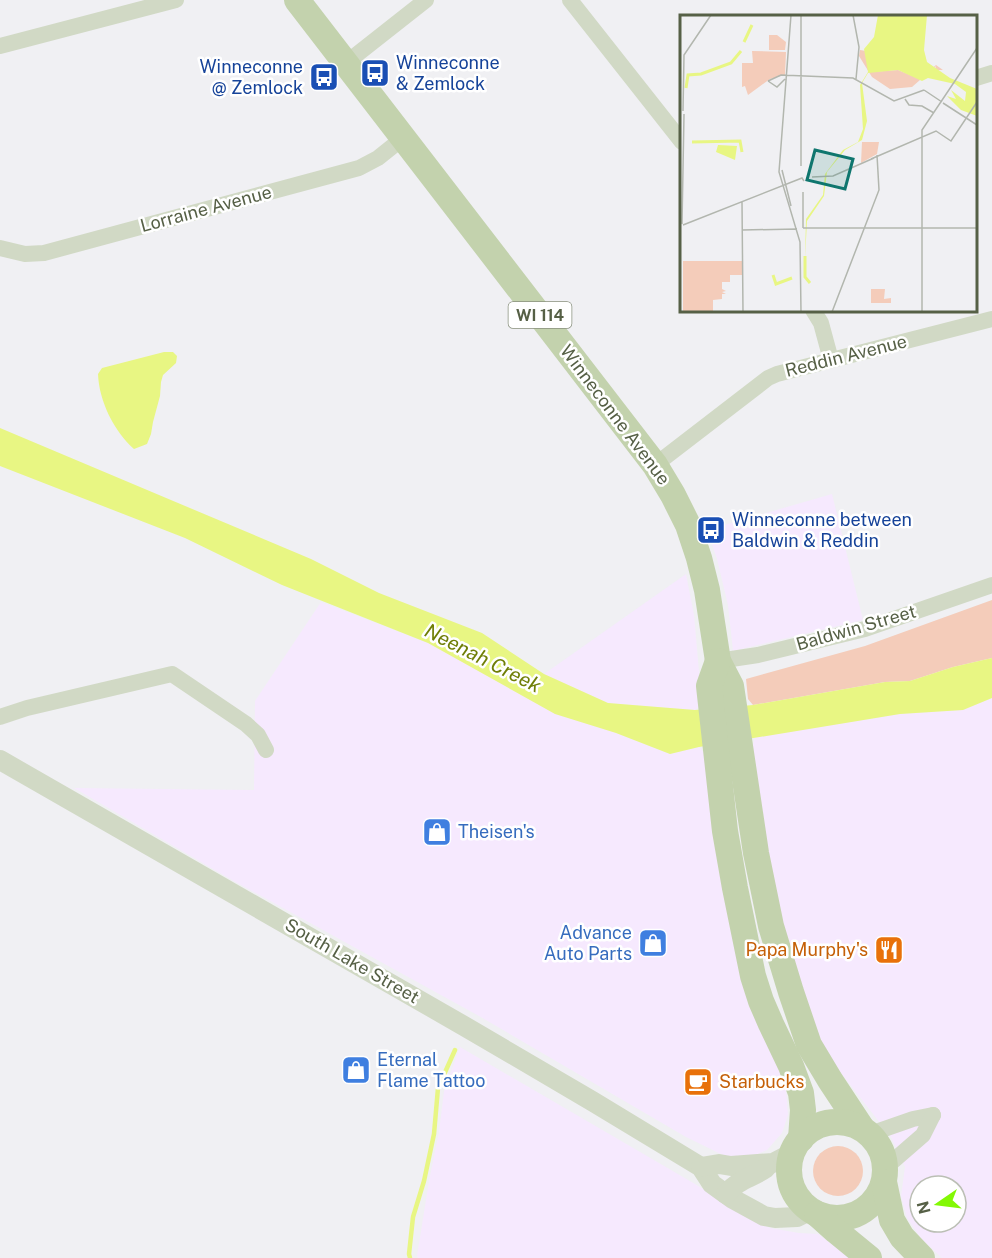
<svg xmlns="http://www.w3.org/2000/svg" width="992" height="1258" viewBox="0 0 992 1258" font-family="'Public Sans',sans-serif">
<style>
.commercial{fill:#f6e9fe;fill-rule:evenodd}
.green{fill:#f4ccba}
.water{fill:#e8f683}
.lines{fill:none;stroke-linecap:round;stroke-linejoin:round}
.stream{stroke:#e8f683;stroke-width:4.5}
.minor{stroke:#d1d9c5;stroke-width:16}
.tertiary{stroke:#d1d9c5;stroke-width:20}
.primary{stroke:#c3d2ad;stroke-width:26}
.labels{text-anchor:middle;stroke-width:5;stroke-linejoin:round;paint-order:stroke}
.shield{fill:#fff;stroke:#89907e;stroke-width:1.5}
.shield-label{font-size:16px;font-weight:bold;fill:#566046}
.transit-label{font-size:18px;fill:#164399;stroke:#fff;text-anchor:start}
.street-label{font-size:18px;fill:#566046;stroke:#fff}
.shop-label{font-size:18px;fill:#366cbe;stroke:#fff;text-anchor:start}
.food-label{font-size:18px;fill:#c56008;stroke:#fff;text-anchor:end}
.water-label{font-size:20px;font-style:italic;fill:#6f7e06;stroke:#fff}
.inset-river{fill:none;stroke:#e8f683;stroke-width:3}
.inset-road{fill:none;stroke:#b2b6ae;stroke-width:1.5}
.view{fill:#0f766e;fill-opacity:0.15;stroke:#0f766e;stroke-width:3}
.inset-edge{fill:none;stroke:#566046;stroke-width:3}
</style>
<rect width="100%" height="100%" fill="#f0f0f3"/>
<g class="commercial">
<polygon points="832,494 863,620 733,651 728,605 717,559 707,530"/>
<polygon points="686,574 694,615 702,705 695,710 608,703 544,674"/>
<polygon points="321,602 428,643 616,733 670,754 699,747 705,754 774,1049 786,1090 788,1115 782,1133 767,1150 748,1158 727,1157 686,1137 479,1016 232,880 74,788 254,790 255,701"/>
<path d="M992 698V1258H942L921 1238 907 1218 901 1196 905 1167 891 1137 830 1059 807 1016 778 909 751 753 755 737 900 714 963 710ZM920 1186H956V1222H920Z"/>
<polygon points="460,1047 695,1184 740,1212 770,1228 799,1233 818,1234 850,1258 418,1258 417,1256 429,1181 439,1132 444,1091"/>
</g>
<g class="green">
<polygon points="992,600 992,658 953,667 910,681 885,682 753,705 748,699 746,679 865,646"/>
<circle cx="838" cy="1171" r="25"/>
</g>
<g class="water">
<path d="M164 352H173L177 356 176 363 163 375 161 382 160 396 153 422 151 434 147 444 134 449C114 431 99 401 98 374L102 368Z"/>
<polygon points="0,428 311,559 379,593 482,633 544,674 608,703 695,710 753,705 885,682 910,681 953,667 992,658 992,698 963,710 900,714 699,747 670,754 616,733 555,714 428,643 282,585 185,538 0,466"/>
</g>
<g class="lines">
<polyline class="stream" points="410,1258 409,1254 413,1217 424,1181 434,1134 438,1088 455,1050"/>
<g class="minor">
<polyline points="570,0 682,142"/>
<polyline points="0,46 176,0"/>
<polyline points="346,63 426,0"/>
<polyline points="976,78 992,73"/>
<polyline points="0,248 25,254 44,253 359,168 378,158 403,138"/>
<polyline points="813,310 821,323 831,360"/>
<polyline points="655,465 768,378 777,374 992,319"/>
<polyline points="718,661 758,655 865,629 992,585"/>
<polyline points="0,717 27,708 172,674 246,724 258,735 266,750"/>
<polyline points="870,1134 913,1119 933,1115"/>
<polyline points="885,1168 923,1135 933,1115"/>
</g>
<g class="tertiary">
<polyline points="0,760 464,1026 592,1101 701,1167 712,1184 723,1192 733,1199 764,1216 775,1218 797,1217 811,1210"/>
<polyline points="701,1167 719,1164 731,1166 773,1163 792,1153"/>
<path d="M726 1194C740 1178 750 1179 766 1168"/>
</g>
<g class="primary">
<polyline points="297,0 655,465 673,495 688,525 699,558 707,590 718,661 731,686 756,853 771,926 791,992 809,1045 830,1080 861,1127"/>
<polyline points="718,661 709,686 725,831 735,888 753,976 761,1001 771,1024 791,1066 801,1093 803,1110 801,1139"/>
<circle cx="837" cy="1170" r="48"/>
<polyline points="884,1182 892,1220 902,1237 922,1258"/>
<polyline points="817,1214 836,1231 869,1258"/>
</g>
</g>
<defs>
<g id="bus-square" transform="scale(1.5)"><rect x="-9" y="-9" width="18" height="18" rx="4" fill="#1a4fb4" stroke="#fff"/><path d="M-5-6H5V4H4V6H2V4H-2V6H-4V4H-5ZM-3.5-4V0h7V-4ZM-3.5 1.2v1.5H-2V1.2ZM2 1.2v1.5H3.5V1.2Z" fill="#fff"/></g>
<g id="shop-square" transform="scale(1.5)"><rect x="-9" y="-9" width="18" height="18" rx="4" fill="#3f7fe0" stroke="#fff"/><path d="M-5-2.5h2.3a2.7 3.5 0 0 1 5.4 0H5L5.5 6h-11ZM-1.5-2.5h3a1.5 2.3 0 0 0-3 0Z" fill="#fff"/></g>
<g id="restaurant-square" transform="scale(1.5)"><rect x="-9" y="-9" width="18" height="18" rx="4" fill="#e8710a" stroke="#fff"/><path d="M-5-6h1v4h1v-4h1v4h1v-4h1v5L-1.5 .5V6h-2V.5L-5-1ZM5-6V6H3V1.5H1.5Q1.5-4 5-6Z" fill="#fff"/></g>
<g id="cafe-square" transform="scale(1.5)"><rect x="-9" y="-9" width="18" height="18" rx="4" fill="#e8710a" stroke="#fff"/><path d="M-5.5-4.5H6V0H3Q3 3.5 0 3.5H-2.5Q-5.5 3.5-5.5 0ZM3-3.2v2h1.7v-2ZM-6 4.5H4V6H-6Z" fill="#fff"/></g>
</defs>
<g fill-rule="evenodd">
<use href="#bus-square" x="375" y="73"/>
<use href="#bus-square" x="324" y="77"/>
<use href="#bus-square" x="711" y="530"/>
<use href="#shop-square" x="437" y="832"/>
<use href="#shop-square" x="653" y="943"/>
<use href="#restaurant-square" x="889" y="950"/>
<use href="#shop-square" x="356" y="1070"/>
<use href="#cafe-square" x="698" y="1082"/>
</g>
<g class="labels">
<rect class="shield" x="508.5" y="302" width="63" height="26" rx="4.5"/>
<g class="shield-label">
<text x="540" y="321">WI 114</text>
</g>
<g class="transit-label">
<text x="396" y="69">Winneconne<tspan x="396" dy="21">&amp; Zemlock</tspan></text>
<text x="303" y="73" text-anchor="end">Winneconne<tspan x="303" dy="21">@ Zemlock</tspan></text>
<text x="732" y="526">Winneconne between<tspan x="732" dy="21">Baldwin &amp; Reddin</tspan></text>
</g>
<g class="street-label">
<text transform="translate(206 209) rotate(-15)" y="6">Lorraine Avenue</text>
<text transform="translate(846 356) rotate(-14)" y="6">Reddin Avenue</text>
<text transform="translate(615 415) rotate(53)" y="6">Winneconne Avenue</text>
<text transform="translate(856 628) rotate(-16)" y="6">Baldwin Street</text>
<text transform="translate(352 961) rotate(30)" y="6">South Lake Street</text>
</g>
<g class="shop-label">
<text x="458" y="838">Theisen's</text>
<text x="632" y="939" text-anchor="end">Advance<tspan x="632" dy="21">Auto Parts</tspan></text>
<text x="377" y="1066">Eternal<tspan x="377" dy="21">Flame Tattoo</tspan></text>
</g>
<g class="food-label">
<text x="868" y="956">Papa Murphy's</text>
<text x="719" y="1088" text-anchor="start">Starbucks</text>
</g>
<g class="water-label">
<text transform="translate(483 658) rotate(27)" y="7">Neenah Creek</text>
</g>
</g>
<g transform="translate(680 15)">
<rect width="297" height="297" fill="#f0f0f3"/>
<path d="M89 20H97L106 27 105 35H89ZM180 35 186 36 190 57 218 55 240 64 256 50 263 55H255L256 51 232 72 210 74 192 62 179 41ZM72 36 106 37 105 60 90 64 68 80 65 71 62 72V48H73ZM182 127H199L197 139 181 148ZM3 246H62V260H50V267H42V274L46 276 42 277 46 279H42V284L33 285V297H3ZM191 274H205L204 284 211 283V288H191Z" fill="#f4ccba"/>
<path d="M198 0H247L244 35 247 47 270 63 297 74V101L281 95 267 81 276 84 271 75 285 86 286 77 275 69 248 63 242 66 218 55 188 58 182 68 187 106 182 125 165 135 147 157 144 181 127 206 125 244 126 204 143 180 145 159 163 135 178 127 183 114 180 70 188 57 184 34 194 22ZM38 130 57 131 55 145 36 137Z" fill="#e8f683"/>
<path class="inset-river" d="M64 27 72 10M6 73 8 60 21 59 51 48 61 36M12 127 60 126 62 137M125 241V262L130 268M93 260 96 269 112 263"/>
<path class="inset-road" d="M111 0 99 157 120 227 121 297M173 0 179 32 176 64M88 66 101 60 173 63 214 86 244 75M88 66 97 72 105 64M244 75 262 87M225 84 229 90 242 91 254 98M263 88 297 110M3 96 4 40 31 0M191 144 256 116 271 126 297 87M121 151V0M102 155 111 191M132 162 153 161 194 143M123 177V213M62 187 63 297M2 209 4 99M3 210 122 163 124 166M123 213H297M62 215 117 214M152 297 199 175 197 140M242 297V115L297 33"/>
<path class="view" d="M135 135 173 144 165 174 127 165Z"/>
<rect width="297" height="297" class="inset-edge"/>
</g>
<g transform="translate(938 1204) rotate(256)"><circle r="28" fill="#ffffff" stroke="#bbbfb5" stroke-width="1.5"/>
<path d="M0-4.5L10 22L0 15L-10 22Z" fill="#83f805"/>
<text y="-9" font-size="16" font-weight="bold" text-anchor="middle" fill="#566046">N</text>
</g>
</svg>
